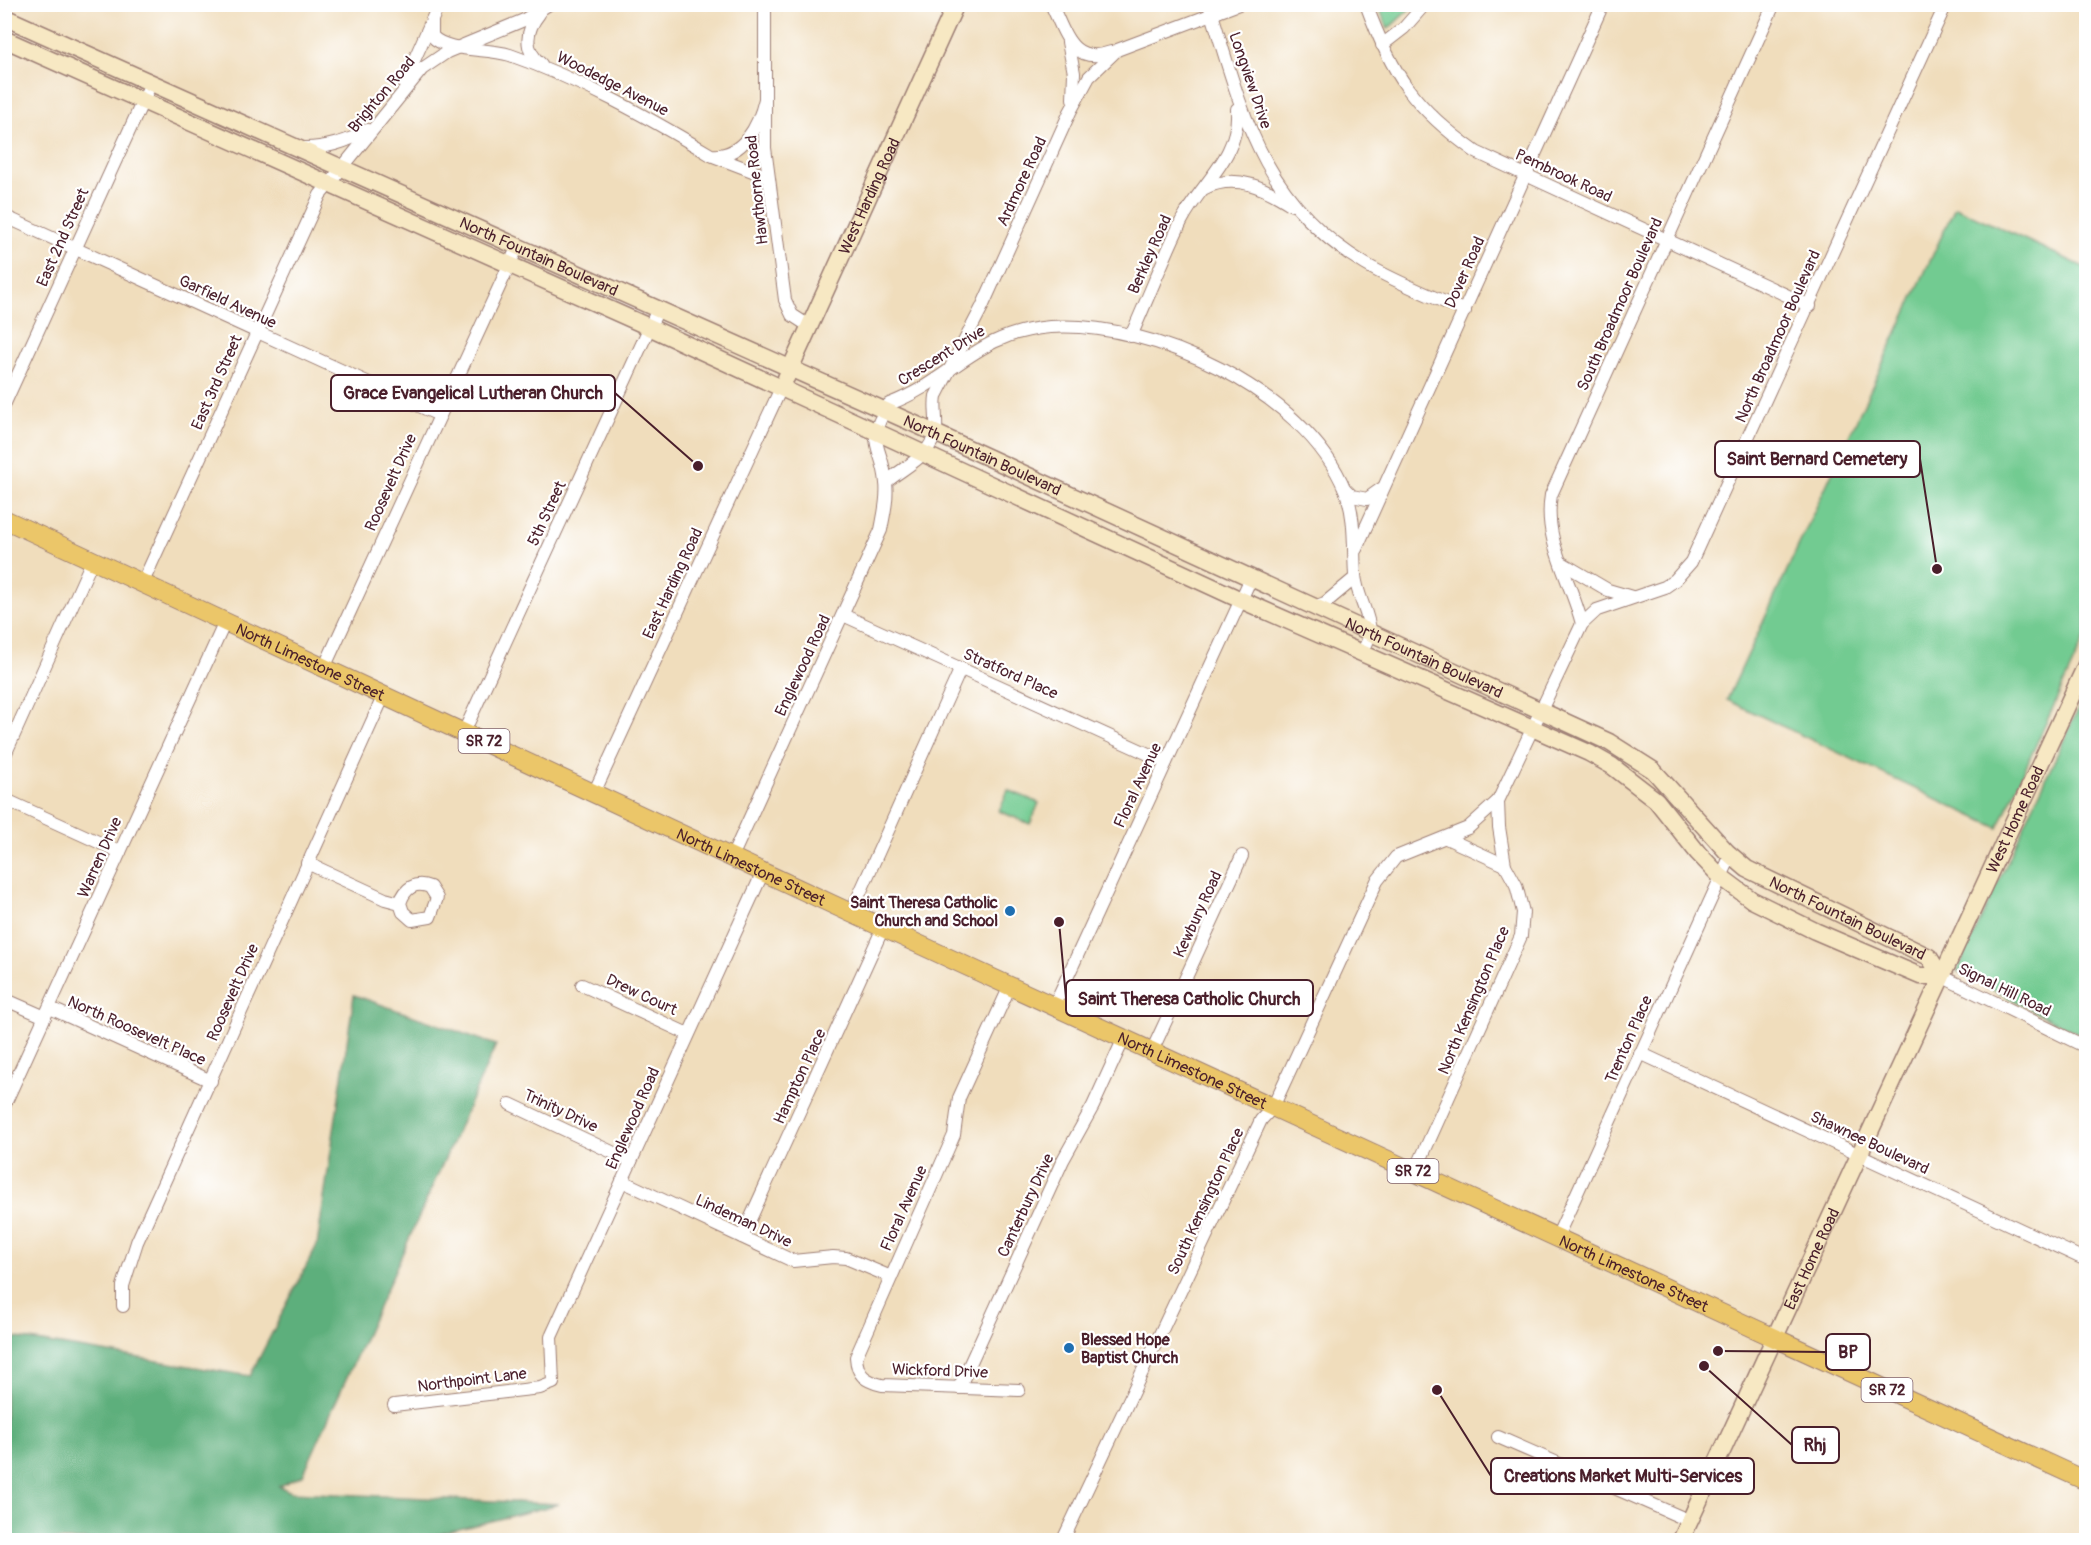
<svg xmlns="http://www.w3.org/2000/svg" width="2091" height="1545" viewBox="0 0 2091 1545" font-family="Pangolin,sans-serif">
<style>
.green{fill:#72cb91;stroke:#5e755e;stroke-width:1.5}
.forest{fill:#5daf7b;stroke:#546753;stroke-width:1.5}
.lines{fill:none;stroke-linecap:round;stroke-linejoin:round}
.street-casing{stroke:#9d7e74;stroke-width:14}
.secondary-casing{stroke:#9d7e74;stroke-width:19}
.primary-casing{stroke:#9d7e74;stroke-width:20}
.street{stroke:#fff;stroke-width:12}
.secondary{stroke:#f7e8c3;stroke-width:16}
.primary{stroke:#ebc669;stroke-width:18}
.poi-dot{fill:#1f6fb2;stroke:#fff;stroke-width:2}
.labels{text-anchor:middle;stroke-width:4.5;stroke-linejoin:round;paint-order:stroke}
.shield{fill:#fff;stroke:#80626b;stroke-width:1.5}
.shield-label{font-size:15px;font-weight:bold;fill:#4a1f2b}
.street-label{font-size:16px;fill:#4a1f2b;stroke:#fff}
.poi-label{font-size:16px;font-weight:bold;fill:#4a1f2b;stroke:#fff;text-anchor:end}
.leader{fill:none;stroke:#4a1f2b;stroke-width:2}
.callout-dot{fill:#4a1f2b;stroke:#fff;stroke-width:2}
.callout{fill:#fff;stroke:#4a1f2b;stroke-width:2}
.callout-label{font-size:18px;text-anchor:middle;font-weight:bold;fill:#4a1f2b}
</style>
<rect width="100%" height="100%" fill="#fff"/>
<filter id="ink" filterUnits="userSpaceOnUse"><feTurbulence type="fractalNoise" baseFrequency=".0167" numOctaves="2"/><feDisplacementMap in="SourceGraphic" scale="12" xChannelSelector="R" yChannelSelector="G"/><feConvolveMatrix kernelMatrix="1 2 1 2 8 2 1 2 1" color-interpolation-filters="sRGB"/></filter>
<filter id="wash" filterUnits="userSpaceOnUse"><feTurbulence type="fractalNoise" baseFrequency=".008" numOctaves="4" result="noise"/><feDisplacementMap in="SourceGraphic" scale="24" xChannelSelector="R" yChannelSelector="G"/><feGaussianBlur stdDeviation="1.35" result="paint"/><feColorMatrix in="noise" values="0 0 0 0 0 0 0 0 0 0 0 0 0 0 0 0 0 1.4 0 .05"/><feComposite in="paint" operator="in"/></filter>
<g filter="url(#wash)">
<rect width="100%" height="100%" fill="#f0ddbc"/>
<g class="green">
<polygon points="1378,5 1414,5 1388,29"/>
<polygon points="1955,207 2086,268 2086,635 1998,828 1727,700"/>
<polygon points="2086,692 2086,1038 1957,971"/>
<polygon points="1008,790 1039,803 1030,824 999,811"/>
</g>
<polygon class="forest" points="354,995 496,1045 303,1475 279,1486 291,1492 559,1504 416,1540 5,1540 5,1336 250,1376 317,1245"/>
</g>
<g filter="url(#ink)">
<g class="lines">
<g class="street-casing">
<g id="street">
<polyline points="765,4 765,148 785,300 792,315 809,326"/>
<path d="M1051 4C1065 32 1071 66 1111 52"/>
<path d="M1209 4C1242 111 1261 202 1365 264 1397 283 1432 296 1465 311"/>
<path d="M1366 4C1392 75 1414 108 1476 152L1810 306"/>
<path d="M539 14C526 30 523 50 541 64"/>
<path d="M432 20V36C447 53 487 47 510 55 582 80 646 116 711 155 743 158 759 125 765 99"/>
<polyline points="1068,42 1074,73 1073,99"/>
<polyline points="1382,45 1404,28 1425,4"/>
<polyline points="404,83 439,4"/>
<path d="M301 148C322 149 349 142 367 130"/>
<polyline points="713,156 768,177"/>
<path d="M1205 188C1236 173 1266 188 1292 205"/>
<polyline points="4,216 439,415"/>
<path d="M1131 336C1148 298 1163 259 1181 222 1201 182 1240 158 1237 109"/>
<polyline points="4,405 151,83"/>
<path d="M886 482C905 466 932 456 936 429 937 418 934 407 936 396L982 307 1070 112 1089 77 1117 50 1239 4"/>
<polyline points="1345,489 1352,496 1367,499 1381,489"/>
<polyline points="1356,549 1603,4"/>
<polyline points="1562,563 1608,590 1632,597"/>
<polyline points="143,582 320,195 422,69 447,52 524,20 549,4"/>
<polyline points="1314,607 1325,603 1355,578"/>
<polyline points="843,615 1166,762"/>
<path d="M1582 624C1571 580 1543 541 1551 495L1774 4"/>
<polyline points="324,668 518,246"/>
<polyline points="464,732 658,309"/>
<polyline points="4,757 93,559"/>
<polyline points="594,793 781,388"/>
<polyline points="4,799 120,852"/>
<polyline points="1446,838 1505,865"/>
<path d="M732 857 881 530C884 514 888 498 886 483 883 445 863 444 889 404 953 380 975 333 1050 327 1151 320 1305 391 1345 490 1356 517 1353 546 1355 575 1356 594 1370 615 1370 632 1370 638 1365 647 1362 653"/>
<path d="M307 863 385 899 400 903 403 912 412 920 430 917 437 898 430 887C415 881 405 888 400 903"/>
<polyline points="851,913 961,668"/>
<polyline points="1941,976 2086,1047"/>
<polyline points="582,985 688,1034"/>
<path d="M1010 986 959 1098 954 1135 856 1357C857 1375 865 1381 882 1385L1019 1390"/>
<polyline points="4,999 45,1017"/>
<polyline points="1054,1006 1251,578"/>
<polyline points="50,1008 211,1081"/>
<polyline points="1152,1051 1242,856"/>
<polyline points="1640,1053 2086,1260"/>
<polyline points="510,1104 631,1161"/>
<polyline points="4,1106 225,622"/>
<polyline points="1415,1172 1521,936 1523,912 1516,885 1505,865 1499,827 1498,801"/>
<polyline points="622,1181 793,1261 833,1257 846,1258 891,1277"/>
<polyline points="742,1237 883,928"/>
<polyline points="1557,1237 1731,855"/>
<polyline points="123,1306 123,1286 137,1242 384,695"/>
<polyline points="959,1388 1063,1160 1093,1106 1124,1038"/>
<polyline points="394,1405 540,1388 553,1383 551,1337 763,872"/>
<polyline points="1498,1437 1690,1521"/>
<polyline points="1063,1540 1261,1120 1273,1107 1377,881 1396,857 1468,828 1498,801 1582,624 1597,610 1665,587 1675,580 1691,562 1946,4"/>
</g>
</g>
<g class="secondary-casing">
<g id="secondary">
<path id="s1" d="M4 17 935 433 1609 742 1653 770 1727 852 1747 869 1929 957 1941 976"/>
<polyline points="4,39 649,327 1241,600 1589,753 1612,766 1656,800 1698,853 1720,876 1752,900 1815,931 1920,976 1941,976"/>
<path id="s2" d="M786 378 956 4"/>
<path id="s3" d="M1681 1540 2086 665"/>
</g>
</g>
<g class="primary-casing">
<g id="primary">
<path id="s4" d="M4 519 851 913 2086 1481"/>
</g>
</g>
<use href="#street" class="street"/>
<use href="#secondary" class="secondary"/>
<use href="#primary" class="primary"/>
</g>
</g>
<g class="poi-dot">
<circle cx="1010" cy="911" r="6"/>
<circle cx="1069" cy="1348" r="6"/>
</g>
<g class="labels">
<g class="shield">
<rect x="458.5" y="729" width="51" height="24" rx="4.5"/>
<rect x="1387.5" y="1159" width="51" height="24" rx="4.5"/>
<rect x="1861.5" y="1378" width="51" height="24" rx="4.5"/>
</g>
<g class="shield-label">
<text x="484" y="746">SR 72</text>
<text x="1413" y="1176">SR 72</text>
<text x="1887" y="1395">SR 72</text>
</g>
<g class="street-label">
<text transform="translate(1251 80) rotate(71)" y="6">Longview Drive</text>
<text transform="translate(613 83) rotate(27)" y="6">Woodedge Avenue</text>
<text transform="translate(381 94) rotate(-50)" y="6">Brighton Road</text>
<text transform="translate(1564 175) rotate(25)" y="6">Pembrook Road</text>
<text transform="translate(1021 181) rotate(-65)" y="6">Ardmore Road</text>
<text transform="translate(756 190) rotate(-96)" y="6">Hawthorne Road</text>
<text dy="6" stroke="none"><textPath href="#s2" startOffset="200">West Harding Road</textPath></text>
<text transform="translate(62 237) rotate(-66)" y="6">East 2nd Street</text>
<text transform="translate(1149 254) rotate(-66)" y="6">Berkley Road</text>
<text dy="6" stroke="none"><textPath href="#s1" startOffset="586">North Fountain Boulevard</textPath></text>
<text transform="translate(1464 272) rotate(-66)" y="6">Dover Road</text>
<text transform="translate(228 301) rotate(25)" y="6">Garfield Avenue</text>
<text transform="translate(1619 304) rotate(-66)" y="6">South Broadmoor Boulevard</text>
<text transform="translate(1777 336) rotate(-66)" y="6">North Broadmoor Boulevard</text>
<text transform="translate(941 355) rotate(-32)" y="6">Crescent Drive</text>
<text transform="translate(216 382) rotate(-66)" y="6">East 3rd Street</text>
<text dy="6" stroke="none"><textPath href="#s1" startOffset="1072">North Fountain Boulevard</textPath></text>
<text transform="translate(390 482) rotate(-66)" y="6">Roosevelt Drive</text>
<text transform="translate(546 513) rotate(-65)" y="6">5th Street</text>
<text transform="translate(672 583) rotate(-65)" y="6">East Harding Road</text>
<text dy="6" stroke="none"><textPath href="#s1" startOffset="1558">North Fountain Boulevard</textPath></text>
<text dy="6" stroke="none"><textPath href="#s4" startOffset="338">North Limestone Street</textPath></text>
<text transform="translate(802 665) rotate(-65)" y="6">Englewood Road</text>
<text transform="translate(1011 673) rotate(24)" y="6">Stratford Place</text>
<text transform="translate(1137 785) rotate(-65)" y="6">Floral Avenue</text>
<text dy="6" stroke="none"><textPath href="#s3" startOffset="794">West Home Road</textPath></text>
<text transform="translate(99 857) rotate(-66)" y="6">Warren Drive</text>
<text dy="6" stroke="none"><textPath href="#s4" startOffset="824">North Limestone Street</textPath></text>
<text transform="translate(1197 914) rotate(-65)" y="6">Kewbury Road</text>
<text dy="6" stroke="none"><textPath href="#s1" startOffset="2062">North Fountain Boulevard</textPath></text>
<text transform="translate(2005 989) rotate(26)" y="6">Signal Hill Road</text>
<text transform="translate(232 992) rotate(-66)" y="6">Roosevelt Drive</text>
<text transform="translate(642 994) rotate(25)" y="6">Drew Court</text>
<text transform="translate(1473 1000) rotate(-67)" y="6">North Kensington Place</text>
<text transform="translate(137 1030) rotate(24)" y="6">North Roosevelt Place</text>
<text transform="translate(1628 1039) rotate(-66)" y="6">Trenton Place</text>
<text dy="6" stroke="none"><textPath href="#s4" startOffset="1310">North Limestone Street</textPath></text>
<text transform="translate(799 1076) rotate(-65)" y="6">Hampton Place</text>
<text transform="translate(561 1110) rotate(25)" y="6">Trinity Drive</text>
<text transform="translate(632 1118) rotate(-66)" y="6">Englewood Road</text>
<text transform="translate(1870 1142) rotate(25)" y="6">Shawnee Boulevard</text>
<text transform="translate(1205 1201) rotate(-65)" y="6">South Kensington Place</text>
<text transform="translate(1025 1205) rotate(-65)" y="6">Canterbury Drive</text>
<text transform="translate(903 1208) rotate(-66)" y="6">Floral Avenue</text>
<text transform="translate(744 1220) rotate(25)" y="6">Lindeman Drive</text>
<text dy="6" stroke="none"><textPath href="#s3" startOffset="310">East Home Road</textPath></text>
<text dy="6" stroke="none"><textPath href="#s4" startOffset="1796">North Limestone Street</textPath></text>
<text transform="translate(940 1370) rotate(2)" y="6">Wickford Drive</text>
<text transform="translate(472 1379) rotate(-7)" y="6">Northpoint Lane</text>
</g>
<g class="poi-label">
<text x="998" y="908">Saint Theresa Catholic<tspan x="998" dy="18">Church and School</tspan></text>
<text x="1081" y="1345" text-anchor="start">Blessed Hope<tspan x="1081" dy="18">Baptist Church</tspan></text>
</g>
</g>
<path class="leader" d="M698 466L615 393M1937 569L1920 459M1059 922L1066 998M1718 1351L1826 1352M1704 1366L1792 1445M1437 1390L1491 1476"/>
<g class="callout-dot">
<circle cx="698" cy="466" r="6"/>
<circle cx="1937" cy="569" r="6"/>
<circle cx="1059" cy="922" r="6"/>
<circle cx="1718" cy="1351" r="6"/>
<circle cx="1704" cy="1366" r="6"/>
<circle cx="1437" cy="1390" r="6"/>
</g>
<g class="callout">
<rect x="331" y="375" width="284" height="36" rx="6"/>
<rect x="1715" y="441" width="205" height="36" rx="6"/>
<rect x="1066" y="980" width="247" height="36" rx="6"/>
<rect x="1826" y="1334" width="44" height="36" rx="6"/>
<rect x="1792" y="1427" width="47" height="36" rx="6"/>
<rect x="1491" y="1458" width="263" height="36" rx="6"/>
</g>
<g class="callout-label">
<text x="473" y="399">Grace Evangelical Lutheran Church</text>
<text x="1817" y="465">Saint Bernard Cemetery</text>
<text x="1189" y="1005">Saint Theresa Catholic Church</text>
<text x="1848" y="1358">BP</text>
<text x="1815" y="1451">Rhj</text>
<text x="1623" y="1482">Creations Market Multi-Services</text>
</g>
<rect width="2091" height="1545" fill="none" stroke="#fff" stroke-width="24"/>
</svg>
